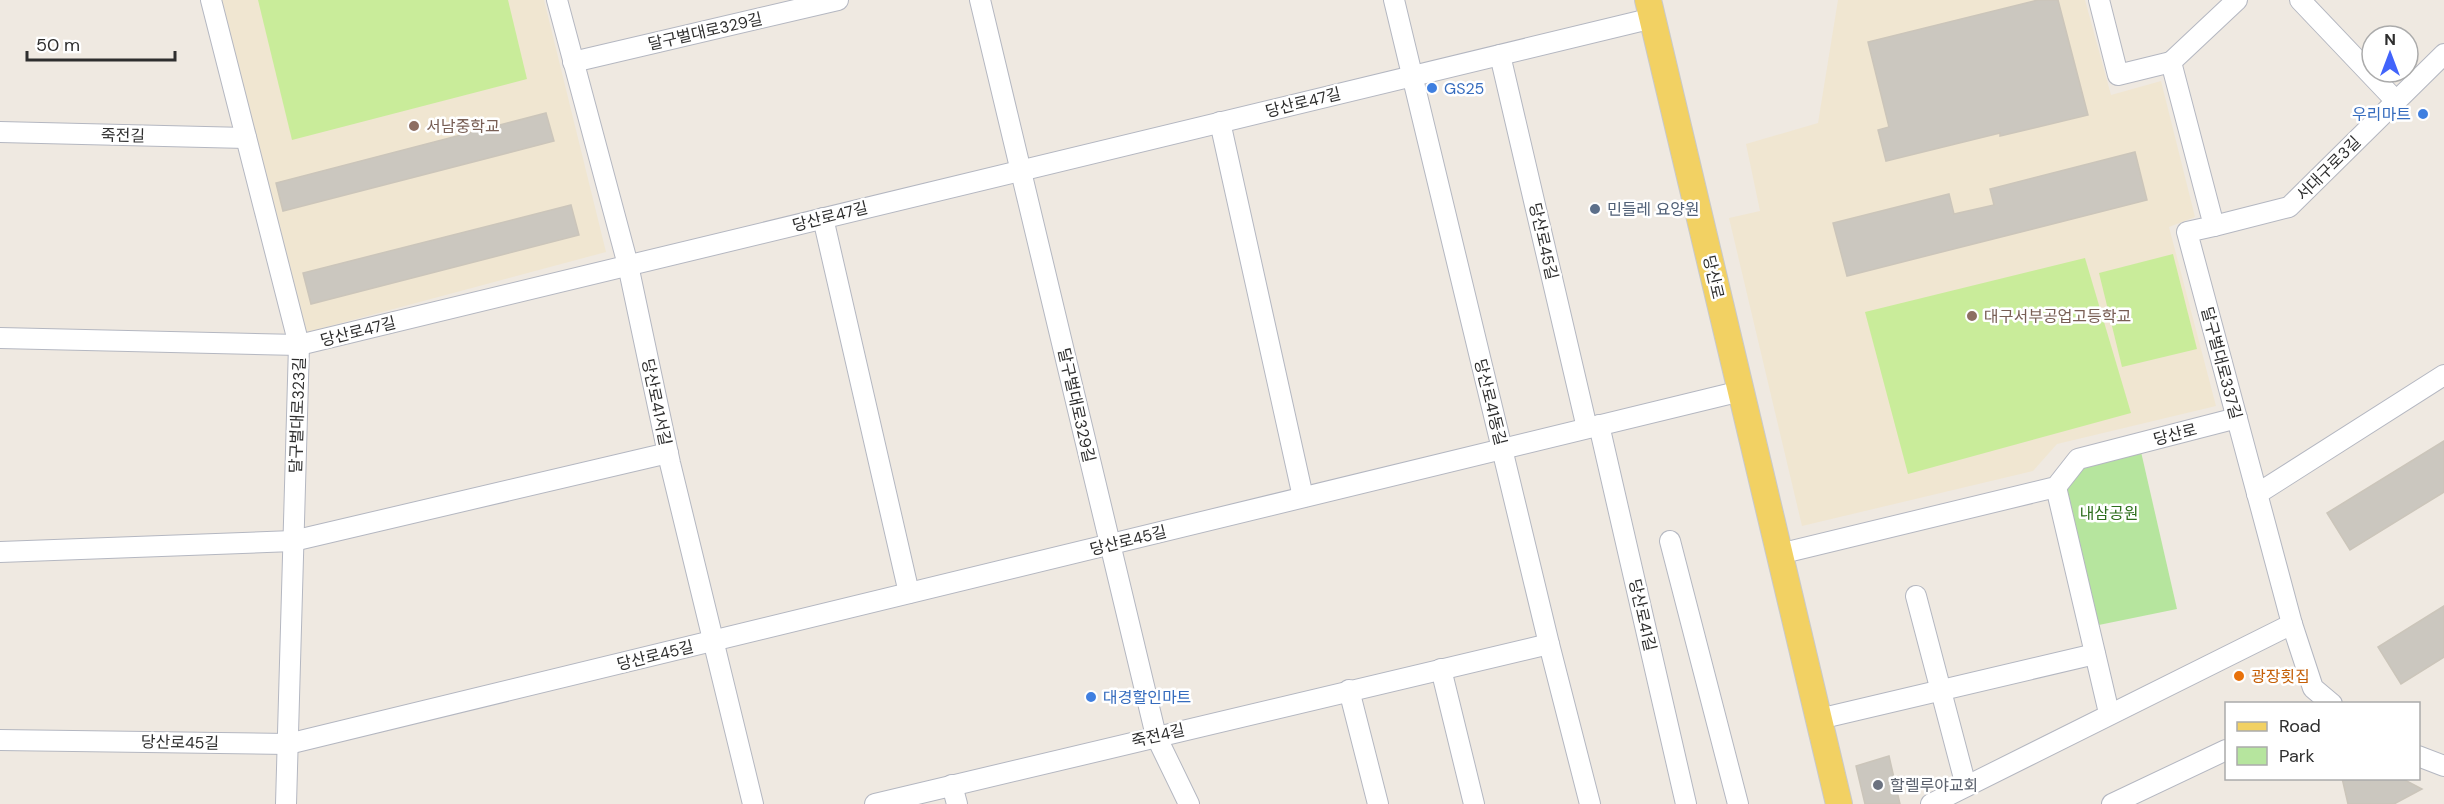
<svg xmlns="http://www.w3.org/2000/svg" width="2444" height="804" viewBox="0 0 2444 804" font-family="'DM Sans','Noto Sans KR',sans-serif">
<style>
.education{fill:#f0e6d1}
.green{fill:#b6e59e}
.pitch{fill:#c9ec9a}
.building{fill:#cbc7bf;stroke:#cbc5ba;stroke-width:1.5}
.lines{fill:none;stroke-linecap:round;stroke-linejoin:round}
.minor-casing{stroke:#b4b7c1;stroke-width:22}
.major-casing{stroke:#c9c9c9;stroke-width:28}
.minor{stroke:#fff;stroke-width:20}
.major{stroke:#f2d163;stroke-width:26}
.shop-dot{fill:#3f7fe0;stroke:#fff;stroke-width:2}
.education-dot{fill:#8d6e63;stroke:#fff;stroke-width:2}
.service-dot{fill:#5c6f8a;stroke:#fff;stroke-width:2}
.food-dot{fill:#e8710a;stroke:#fff;stroke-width:2}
.worship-dot{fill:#6b7280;stroke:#fff;stroke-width:2}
.labels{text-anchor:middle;stroke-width:5;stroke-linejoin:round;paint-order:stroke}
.street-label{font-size:16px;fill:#2e2e2e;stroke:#fff}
.shop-label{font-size:16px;fill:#366cbe;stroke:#fff;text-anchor:start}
.education-label{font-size:16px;fill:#785e54;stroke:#fff;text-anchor:start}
.service-label{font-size:16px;fill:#4e5e75;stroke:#fff;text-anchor:start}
.park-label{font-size:16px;fill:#2c6e1b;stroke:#fff}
.food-label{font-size:16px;fill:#c56008;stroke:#fff;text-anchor:start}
.worship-label{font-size:16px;fill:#5b616d;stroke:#fff;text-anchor:start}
</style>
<rect width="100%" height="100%" fill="#efe9e1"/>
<g class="education">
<polygon points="222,0 544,0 606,252 304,333"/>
<polygon points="1838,0 2085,0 2111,95 2161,81 2195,217 2169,227 2216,406 2057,444 2033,471 1802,526 1729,218 1760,211 1746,144 1818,123"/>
</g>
<polygon class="green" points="2139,443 2177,609 2089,627 2056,487 2078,459"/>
<g class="pitch">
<polygon points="258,0 508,0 527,79 292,140"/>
<polygon points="2173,254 2197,349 2122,367 2099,273"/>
<polygon points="2085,258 2131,413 1908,474 1865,312"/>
</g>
<g class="building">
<polygon points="2038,0 2058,0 2088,115 2000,136 2000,133 1886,161 1878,130 1889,127 1868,42"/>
<polygon points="546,113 554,141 283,211 276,183"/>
<polygon points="2135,152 2147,200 1847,276 1833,223 1949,194 1954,214 1994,205 1990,189"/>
<polygon points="571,205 579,235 311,304 303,273"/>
<polygon points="2444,441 2444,492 2350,550 2327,513"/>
<polygon points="2444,606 2444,657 2401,684 2378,647"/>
<polygon points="1889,756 1900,804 1865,804 1856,766"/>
<polygon points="2342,778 2401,778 2422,789 2394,804 2348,804"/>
</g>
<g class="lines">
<g class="minor-casing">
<g id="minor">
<polyline points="211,0 299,345 286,804"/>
<polyline points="557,0 628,265 670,463 753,804"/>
<polyline points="980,0 1156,736 1189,804"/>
<polyline points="1394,0 1549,644 1590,804"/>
<polyline points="2099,0 2118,75 2171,62"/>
<polyline points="2300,0 2396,101"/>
<polyline points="1500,55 1587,428"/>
<polyline points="573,62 838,0"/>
<polyline points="2171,62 2214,226 2187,232 2292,624 2313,688 2332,704"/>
<polyline points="2171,62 2237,0"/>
<polyline points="1220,122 1303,497"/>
<polyline points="0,132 246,138"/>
<polyline points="823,218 909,593"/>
<polyline points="2214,226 2289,207 2444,54"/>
<polyline points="0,338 299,345 1653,18"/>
<polyline points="1599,425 1686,804"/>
<polyline points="2056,487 2109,713"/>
<polyline points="2257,494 2444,375"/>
<polyline points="1670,541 1738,804"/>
<polyline points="0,552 293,541 668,453"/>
<polyline points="1779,554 2056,487 2078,459 2237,418"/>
<polyline points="1916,596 1966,786"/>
<polyline points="1441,669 1474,804"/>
<polyline points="1349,690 1378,804"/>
<polyline points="1819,719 2095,654"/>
<polyline points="0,740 288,744 1741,391"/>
<polyline points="2418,756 2444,766"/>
<polyline points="952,785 957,804"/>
<polyline points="875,804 1549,644"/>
<polyline points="1931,804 2292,624"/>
<polyline points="2112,804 2226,750"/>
</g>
</g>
<g class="major-casing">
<polyline id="major" points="1648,0 1839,804"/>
</g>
<use href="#minor" class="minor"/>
<use href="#major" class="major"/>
</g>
<g class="shop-dot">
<circle cx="1432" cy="88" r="6"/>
<circle cx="2423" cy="114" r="6"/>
<circle cx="1091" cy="697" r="6"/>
</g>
<g class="education-dot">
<circle cx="414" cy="126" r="6"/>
<circle cx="1972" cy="316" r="6"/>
</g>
<circle class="service-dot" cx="1595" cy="209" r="6"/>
<circle class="food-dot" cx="2239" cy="676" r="6"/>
<circle class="worship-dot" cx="1878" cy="785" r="6"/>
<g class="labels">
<g class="street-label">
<text transform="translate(705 31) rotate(-13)" y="6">달구벌대로329길</text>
<text transform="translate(1303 102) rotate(-14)" y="6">당산로47길</text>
<text transform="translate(123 135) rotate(1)" y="6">죽전길</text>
<text transform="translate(2328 168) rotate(-45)" y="6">서대구로3길</text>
<text transform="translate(830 216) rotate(-14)" y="6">당산로47길</text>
<text transform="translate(1544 241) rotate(77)" y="6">당산로45길</text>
<text transform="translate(1714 277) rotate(77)" y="6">당산로</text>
<text transform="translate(358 331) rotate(-14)" y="6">당산로47길</text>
<text transform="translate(2222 363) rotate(75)" y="6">달구벌대로337길</text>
<text transform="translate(657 402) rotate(78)" y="6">당산로41서길</text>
<text transform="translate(1491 402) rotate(76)" y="6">당산로41동길</text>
<text transform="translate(1077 405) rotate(77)" y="6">달구벌대로329길</text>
<text transform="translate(297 415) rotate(-88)" y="6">달구벌대로323길</text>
<text transform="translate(2175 434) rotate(-14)" y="6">당산로</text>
<text transform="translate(1128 540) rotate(-14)" y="6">당산로45길</text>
<text transform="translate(1643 615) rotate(77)" y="6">당산로41길</text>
<text transform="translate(655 655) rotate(-14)" y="6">당산로45길</text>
<text transform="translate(1158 735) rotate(-13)" y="6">죽전4길</text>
<text transform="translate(180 742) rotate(1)" y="6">당산로45길</text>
</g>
<g class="shop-label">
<text x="1444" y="94">GS25</text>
<text x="2411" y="120" text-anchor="end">우리마트</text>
<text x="1103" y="703">대경할인마트</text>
</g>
<g class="education-label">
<text x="426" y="132">서남중학교</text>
<text x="1984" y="322">대구서부공업고등학교</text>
</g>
<g class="service-label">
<text x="1607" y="215">민들레 요양원</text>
</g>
<g class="park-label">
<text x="2109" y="519">내삼공원</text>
</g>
<g class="food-label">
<text x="2251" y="682">광장횟집</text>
</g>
<g class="worship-label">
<text x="1890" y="791">할렐루야교회</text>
</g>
</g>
<rect x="2225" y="702" width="195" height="78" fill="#ffffff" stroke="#ababab" stroke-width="1.5"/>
<rect x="2237" y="722" width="30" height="9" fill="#f2d163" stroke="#ababab" stroke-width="1.5"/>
<text x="2279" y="732" font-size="18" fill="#2e2e2e">Road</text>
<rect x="2237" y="747" width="30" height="18" fill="#b6e59e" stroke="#ababab" stroke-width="1.5"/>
<text x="2279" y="762" font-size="18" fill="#2e2e2e">Park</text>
<g transform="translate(2390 54)"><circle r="28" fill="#ffffff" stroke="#ababab" stroke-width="1.5"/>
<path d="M0-4.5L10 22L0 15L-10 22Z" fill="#4264fb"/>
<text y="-9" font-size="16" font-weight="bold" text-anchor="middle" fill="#2e2e2e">N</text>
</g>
<path d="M27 51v9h148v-9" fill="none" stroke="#2e2e2e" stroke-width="3"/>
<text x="36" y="51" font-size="18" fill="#2e2e2e" stroke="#ffffff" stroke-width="4.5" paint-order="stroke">50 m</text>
</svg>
